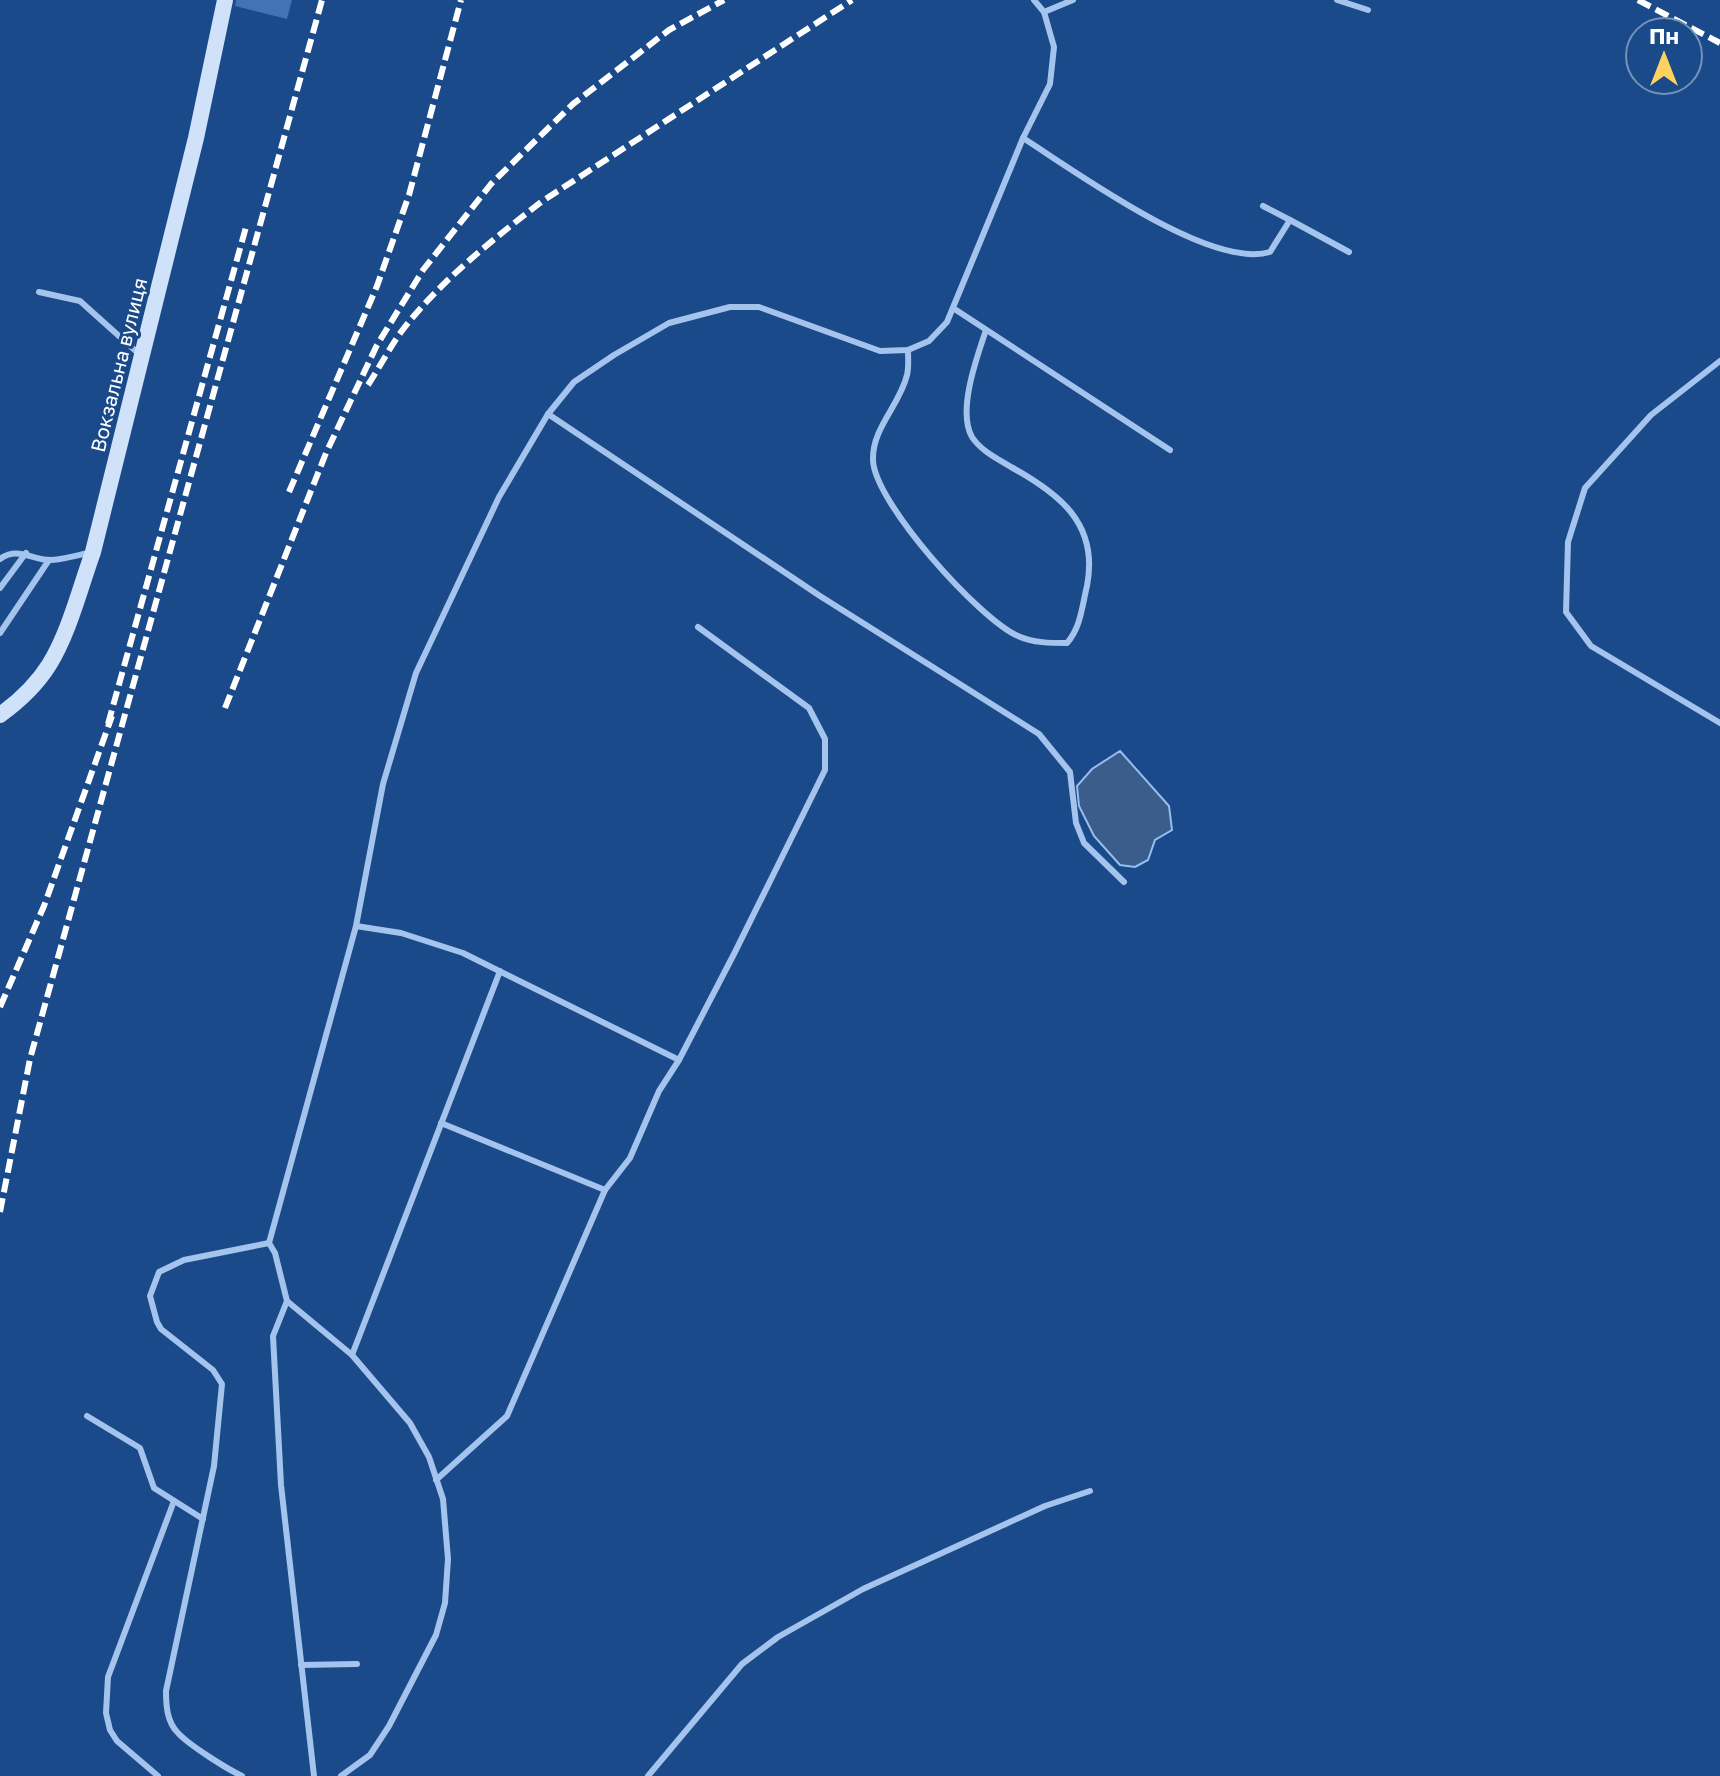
<svg xmlns="http://www.w3.org/2000/svg" width="1720" height="1776" viewBox="0 0 1720 1776" font-family="'Golos Text',sans-serif">
<style>
.water{fill:#3a5d8c;stroke:#96bfef;stroke-width:2}
.building{fill:#4373b2}
.lines{fill:none;stroke-linecap:round;stroke-linejoin:round}
.lane{stroke:#a4c4ed;stroke-width:6}
.secondary{stroke:#d0e2f9;stroke-width:16}
.rail{stroke:#fff;stroke-width:6;stroke-dasharray:14 6;stroke-linecap:butt}
.labels{text-anchor:middle;stroke-width:6;stroke-linejoin:round;paint-order:stroke}
.street-label{font-size:20px;fill:#fff;stroke:#1a4a8a}
</style>
<rect width="100%" height="100%" fill="#1a4a8a"/>
<polygon class="water" points="1120,751 1169,806 1172,830 1155,840 1148,860 1135,867 1120,865 1094,836 1079,806 1077,786 1092,769"/>
<polygon class="building" points="236,0 292,0 287,19 235,6"/>
<g class="lines">
<g class="lane">
<polyline points="1337,0 1368,10"/>
<polyline points="1044,12 1073,0"/>
<path d="M1023 138C1075 171 1210 270 1270 252L1290 220 1349 252"/>
<polyline points="1263,206 1290,220"/>
<polyline points="39,292 80,301 139,354"/>
<polyline points="953,308 1170,450"/>
<path d="M908 350C908 358 909 367 907 375 900 405 872 428 873 460 874 502 979 619 1018 636 1033 643 1051 643 1067 643 1081 627 1082 606 1087 586 1099 524 1060 494 1011 467 998 459 981 451 972 437 957 411 977 357 986 330"/>
<polyline points="1720,361 1651,415 1585,488 1568,542 1566,612 1591,646 1720,723"/>
<polyline points="548,414 820,596 1039,734 1070,772 1076,823 1084,843 1124,882"/>
<path d="M0 559C17 546 32 560 50 560 62 560 77 555 89 553"/>
<polyline points="0,588 26,553"/>
<polyline points="0,633 49,560"/>
<polyline points="356,926 401,933 463,953 679,1060"/>
<polyline points="441,1123 605,1190 630,1158 659,1091 679,1060 735,952 825,770 825,739 809,708 698,627"/>
<polyline points="287,1301 273,1336 281,1485 314,1776"/>
<polyline points="352,1355 500,971"/>
<polyline points="87,1416 140,1448 154,1488 203,1519"/>
<polyline points="436,1480 507,1416 605,1190"/>
<polyline points="301,1665 357,1664"/>
<polyline points="158,1776 117,1741 110,1730 106,1713 108,1677 174,1501"/>
<path d="M242 1776C227 1769 189 1745 178 1733 167 1722 166 1706 166 1691L214 1466 222 1384 213 1370 161 1329 157 1322 150 1296 159 1272 184 1260 269 1243"/>
<polyline points="341,1776 370,1755 389,1726 436,1635 445,1603 448,1559 443,1499 429,1457 410,1423 352,1355 287,1301 275,1253 269,1243 356,926 383,784 416,673 499,497 548,414 574,382 614,355 669,323 730,307 759,307 880,351 908,350 929,341 947,322 1023,138 1050,84 1054,47 1044,12 1034,0"/>
<polyline points="648,1776 742,1664 778,1637 863,1589 1045,1506 1090,1491"/>
</g>
<path class="secondary" d="M0 715C18 702 37 684 49 665 69 633 80 588 93 552L196 138 225 0"/>
<g class="rail">
<polyline points="1638,0 1720,43"/>
<path d="M368 385C379 368 389 349 401 332 439 282 491 241 541 202L852 0"/>
<polyline points="289,492 377,286 409,195 461,0"/>
<polyline points="225,708 326,453 377,345 423,270 491,184 573,104 669,30 724,0"/>
<polyline points="108,724 246,227"/>
<polyline points="0,1007 44,906 112,716"/>
<polyline points="0,1212 30,1059 322,0"/>
</g>
</g>
<g class="labels">
<g class="street-label">
<text transform="translate(119 365) rotate(-76)" y="7">Вокзальна вулиця</text>
</g>
</g>
<g transform="translate(1664 56)"><circle r="38" fill="#1a4a8a" stroke="#7692b9" stroke-width="2"/>
<path d="M0-6L14 30L0 20L-14 30Z" fill="#ffd260"/>
<text y="-12" font-size="22" font-weight="bold" text-anchor="middle" fill="#ffffff">Пн</text>
</g>
</svg>
